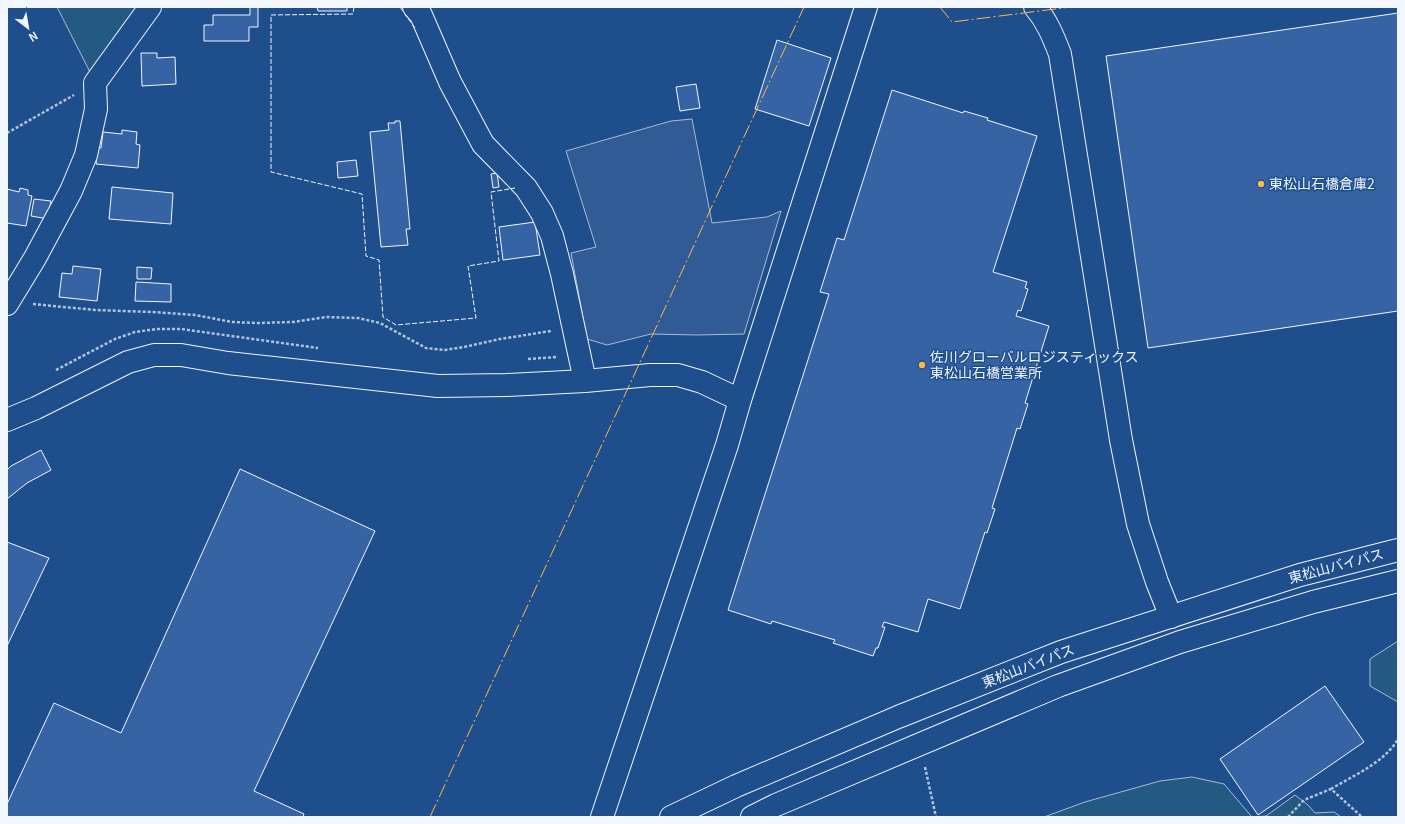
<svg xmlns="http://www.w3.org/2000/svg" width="1405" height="824" viewBox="0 0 1405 824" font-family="Georgia,'Noto Sans JP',serif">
	<rect width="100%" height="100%" fill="#1f4e8c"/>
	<!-- green -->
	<path fill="#245a82" stroke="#a8bbd7" d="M57 7H141L93 78Z
		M1398 641V702L1370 686V659Z
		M1192 777 1224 784 1252 817 1266 816 1295 795 1308 805 1315 813 1334 812 1341 817H1044L1085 802 1160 781Z"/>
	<!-- parking -->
	<path fill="#305b95" stroke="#a8bbd7" d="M692 119 712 223 767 217 781 211 744 334 697 335 651 334 607 345 587 339 571 253 596 247 566 151 671 121Z"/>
	<!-- building -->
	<path fill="#3563a3" stroke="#f2f6ff" d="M250 7H258V27H249V41H204V25H213V15H250Z
		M317 7H347V11H318Z
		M1398 13V311L1148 348 1106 56Z
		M777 40 831 58 809 126 755 109Z
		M141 53H157V58L175 57 176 84 142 86Z
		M696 84 700 108 680 111 676 87Z
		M892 90 963 113 964 111 988 118 987 120 1037 136 993 272 1027 282 1025 288 1028 289 1021 311 1018 310 1016 316 1049 326 1025 403 1028 404 1020 429 1017 428 992 508 995 509 987 533 985 532 960 609 928 599 918 632 884 622 882 627H885L878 648H876L873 656 833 643 835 640 772 621 771 624 728 610 829 294 820 292 837 238 844 240Z
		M395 121H400L410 229H406L408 245 381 247 370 132 389 130 388 123H395Z
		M122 130 137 132 136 144 140 145 138 168 96 164 98 147 101 148 103 132 122 134Z
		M356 160 358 176 338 178 337 162Z
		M497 173 499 187 493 188 491 174Z
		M112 187 173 193 171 224 109 219Z
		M20 188 28 190V195L32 196 26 226 7 223V189L19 192Z
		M34 199 51 201 48 219 31 216Z
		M535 222 540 255 503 260 499 227Z
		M73 266 101 269 97 301 59 297 62 273 72 274Z
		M137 267 152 268 151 279H137Z
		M136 282 171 284V302L135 301Z
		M41 450 51 470 27 483 7 499V470L11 466Z
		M240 469 375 531 254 791 304 814 303 817H7V804L54 703 121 733Z
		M7 542 49 558 7 646Z
		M1325 686 1364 742 1258 815 1220 759Z"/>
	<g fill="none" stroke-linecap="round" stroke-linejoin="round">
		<!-- minor casing -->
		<g stroke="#f2f6ff" stroke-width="24">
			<path id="minor" d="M414 7 421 15 450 82 483 144 526 188 542 213 552 236 562 274 585 381
				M1035 7C1047 21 1053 36 1060 54L1121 440 1138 524 1157 582 1171 617
				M7 304 35 258 71 191 86 155 96 109 95 83 150 7
				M7 420 36 408 128 362 154 355H181L228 363 438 386 506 385 585 381 650 375H678L702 382 740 400
				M602 817 727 445 740 400 866 7"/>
		</g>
		<!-- highway casing -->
		<g stroke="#f2f6ff" stroke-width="24">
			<path id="highway" d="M671 817 736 786 898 717 1061 652 1300 575 1398 550
				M752 817 776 805 1058 686 1180 642 1313 602 1398 581"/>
		</g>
		<!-- path -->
		<path stroke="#b3c4dc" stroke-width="2.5" stroke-dasharray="3 2" stroke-linecap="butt" d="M7 133 74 95
			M33 304 95 310 153 312 195 315 232 322 258 323 293 322 326 317 358 318 380 323 426 348 445 350 464 347 500 339 551 331
			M528 359 557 357
			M56 370 115 339 135 332 157 329H181L318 348
			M925 767 936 817
			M1331 789C1354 775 1384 763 1398 739
			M1288 817 1304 800 1331 789 1362 817"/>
		<!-- minor -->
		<use href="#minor" stroke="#1f4e8c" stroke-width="22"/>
		<!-- highway -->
		<use href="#highway" stroke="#1f4e8c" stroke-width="22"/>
		<!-- fence -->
		<path stroke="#f2f6ff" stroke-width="1" stroke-dasharray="5 2" stroke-linecap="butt" d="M354 7 353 14 271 15V172L362 194 366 256 379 260 383 317 396 325 476 318 468 266 499 261 491 192 515 188
			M400 7 415 28"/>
		<!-- power -->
		<path stroke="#ffb74d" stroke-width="1" stroke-dasharray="14 3 2 3" stroke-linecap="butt" d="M940 7 952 22 1071 7
			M430 817 804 7"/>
	</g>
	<!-- markers -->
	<g fill="#ffb74d" stroke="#1f4e8c" stroke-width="1.5">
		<circle cx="1261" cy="184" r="4"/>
		<circle cx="922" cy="365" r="4"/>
	</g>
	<g text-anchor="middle" stroke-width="3" stroke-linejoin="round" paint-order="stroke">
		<!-- poi labels -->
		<g font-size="14" fill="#f2f6ff" stroke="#1f4e8c" text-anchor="start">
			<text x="1269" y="189">東松山石橋倉庫2</text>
			<text x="930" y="362">佐川グローバルロジスティックス<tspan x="930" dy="16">東松山石橋営業所</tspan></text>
		</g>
		<!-- street labels -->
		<g font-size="14" fill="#f2f6ff" stroke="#1f4e8c">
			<text transform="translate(1336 566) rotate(-15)" y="5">東松山バイパス</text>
			<text transform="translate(1028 666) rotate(-21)" y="5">東松山バイパス</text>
		</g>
	</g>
	<!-- border -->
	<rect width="1405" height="824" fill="none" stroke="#f2f6ff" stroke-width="16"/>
	<!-- north arrow -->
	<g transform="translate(28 28) rotate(149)" stroke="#1f4e8c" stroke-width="3" paint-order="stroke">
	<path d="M0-3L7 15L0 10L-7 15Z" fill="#f2f6ff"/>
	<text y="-6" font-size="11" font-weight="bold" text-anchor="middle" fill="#f2f6ff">N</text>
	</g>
</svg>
